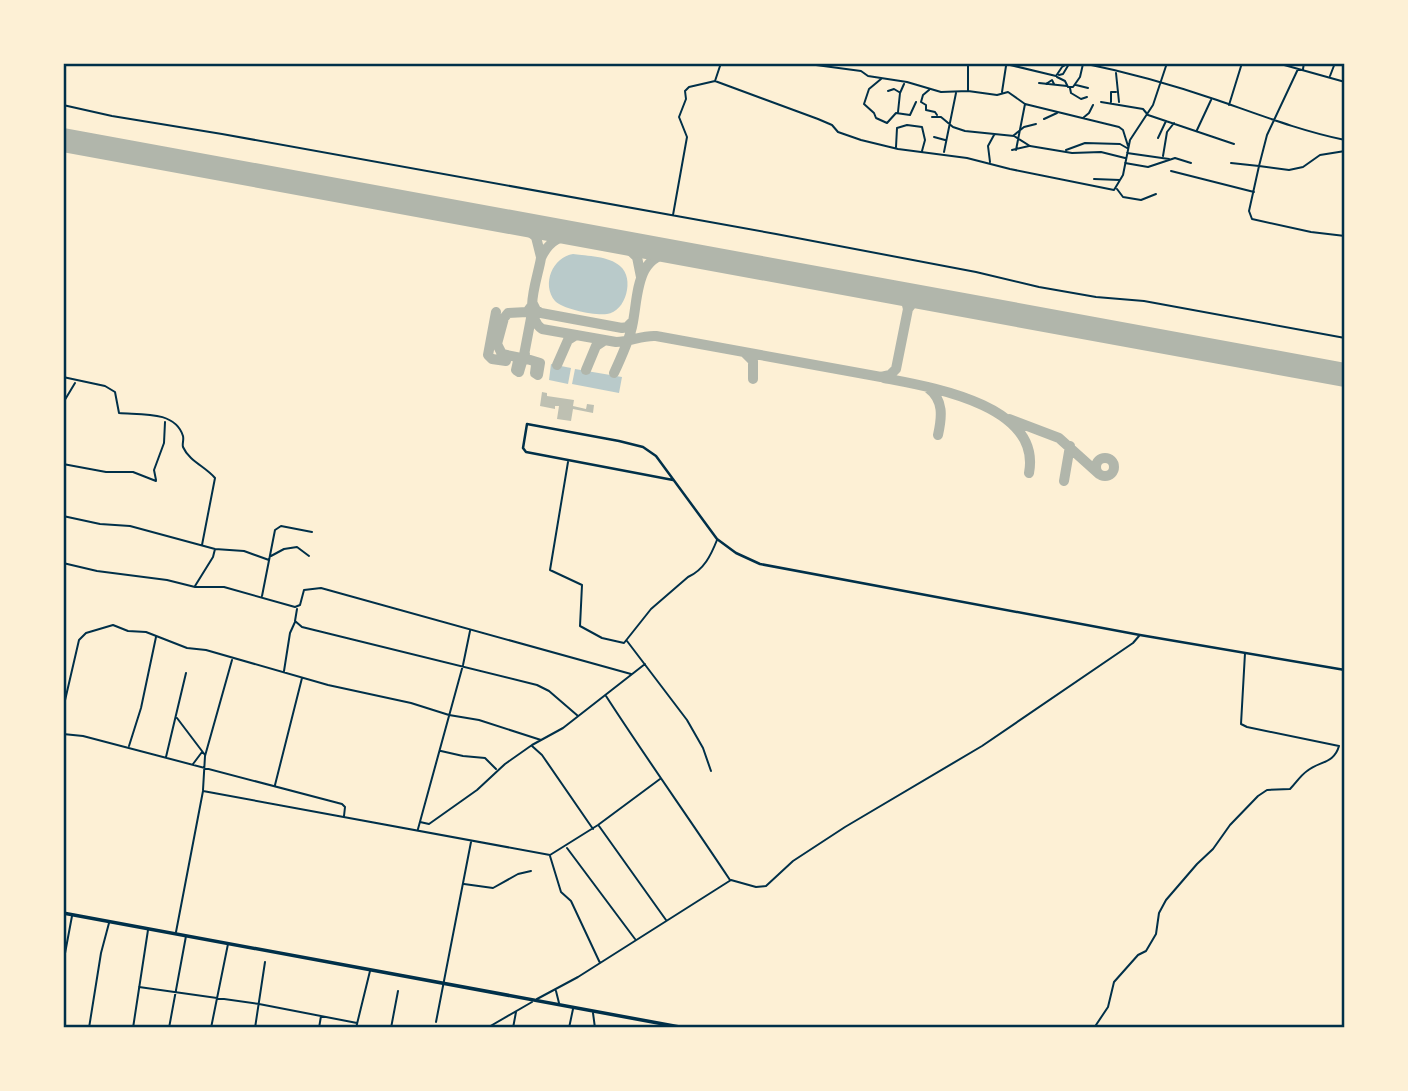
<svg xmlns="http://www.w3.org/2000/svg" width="1408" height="1091" viewBox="0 0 1408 1091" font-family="'PT Sans Narrow',sans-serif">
	<rect width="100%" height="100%" fill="#fdf0d5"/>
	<!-- green -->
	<path fill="#b9caca" d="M573 254C587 256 609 256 620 266 635 278 626 312 607 314 596 316 562 309 555 301 541 284 553 257 573 254Z
		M551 364 571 368 568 384 549 380Z
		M575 369 622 377 619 393 572 384Z"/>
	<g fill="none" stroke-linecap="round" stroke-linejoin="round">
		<!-- taxiway -->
		<path stroke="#b1b6ab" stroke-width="10" d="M519 223 536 237 541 257
			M580 235C562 234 549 240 541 258 538 278 522 315 542 329L616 342C630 342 642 335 656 336L881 377 890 375 896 369 908 309 914 301 924 297
			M621 242 637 257 641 277
			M897 293 906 301 908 309
			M533 304 536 310 541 313 622 328 627 327 633 321
			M496 312 488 355 492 359 506 361
			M532 313 524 355 527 359 540 363 538 375 535 373 536 365
			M745 353 753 361V379
			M525 354 521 358 502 354 497 344 504 318 508 313 527 312 533 304
			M518 361 516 370 519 372 524 355
			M557 365 568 340 576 335
			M586 370 596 346 605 340
			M614 373C621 358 628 343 632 327 639 295 634 254 677 252
			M884 378C931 387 1042 405 1029 473
			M928 388C944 400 942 417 938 435
			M1009 419 1059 438 1099 474
			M1096 467a9 9 0 1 1 18 0a9 9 0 1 1-18 0Z
			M1064 481 1070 446"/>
		<!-- runway -->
		<path stroke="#b1b6ab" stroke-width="24" d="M63 140 1345 375"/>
	</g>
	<!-- building -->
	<path fill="#bec0b2" d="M542 392 547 393V396L574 400 573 406 586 409 587 404 594 405 593 413 573 409 571 421 557 419 559 406H555V409L540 406Z"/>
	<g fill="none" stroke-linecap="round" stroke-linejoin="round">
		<!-- minor -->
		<path stroke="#003049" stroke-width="2" d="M801 63 861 71 868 76 907 82 941 92 968 91 997 95 1008 92 1025 104 1119 127 1123 130 1128 146
			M968 63V90
			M1082 63C1127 72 1173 85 1217 100 1260 115 1301 131 1345 140
			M1277 63 1345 82
			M1006 64 1056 76 1062 67 1069 63
			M1298 69 1267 135 1259 166 1289 170 1303 167 1320 155 1345 151
			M1303 69 1304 63
			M1116 73 1119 102
			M1059 75 1063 74 1069 64
			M1330 76 1335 63
			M1057 77 1065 81 1068 87H1073L1080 77 1083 64
			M881 79 869 89 864 104 874 113 876 118 887 123 896 113 910 115 916 102
			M715 81 818 119 832 125 838 132 861 140 898 149 967 158 1010 169 1114 190 1123 175 1130 140 1153 105 1167 63
			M1039 83 1067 86
			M1046 84 1052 80 1054 84
			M1076 85 1088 88
			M1070 88 1071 93 1081 99 1087 97
			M929 90 923 95 921 102 926 105V110L935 112 937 115
			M888 91 894 89 899 92
			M1002 92 1006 66
			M1101 102 1143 109 1148 115 1234 144
			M1111 102V92H1116
			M63 105 112 116 222 134 776 234 976 272 1039 287 1096 297 1144 301 1345 338
			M1229 105 1242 63
			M898 112 900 93 904 84
			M932 117H941L953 127 965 131 1014 136 1030 146 1072 153 1101 152 1125 158
			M1083 118 1089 113 1093 105
			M1044 119 1057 113
			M1197 130 1211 100
			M1013 136 1024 127 1036 124
			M934 137 945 140
			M1158 138 1166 121
			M896 147 897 128 907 125 922 127 925 140 922 151
			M1012 150 1029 146
			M1016 150 1025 104
			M1066 150 1085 143 1120 144 1127 148
			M944 152 956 93
			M1127 153 1169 159
			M1163 156 1167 132 1174 123
			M990 162 988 146 994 135
			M1125 163 1148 167 1175 158 1191 163
			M1231 163 1259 166 1249 211 1252 219 1311 232 1345 236
			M1171 171 1254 192
			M1094 179 1120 180
			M1117 189 1123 197 1141 200 1156 194
			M673 215 687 137 679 117 686 99 685 91 689 87 715 81 721 63
			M63 377 105 386 115 392 119 413C139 415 175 410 183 436 184 440 182 444 183 447 189 461 206 467 215 478L202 545
			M63 403 75 383
			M568 462 550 570 582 585 580 626 602 638 624 643 651 609 688 577C704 570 711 555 717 540
			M63 464 106 472H133L156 481
			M156 480 154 470 164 443 165 422
			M63 516 100 524 130 526 215 549 244 551 269 560
			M271 556 284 549 297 547 309 556
			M63 563 97 571 167 580 195 587H224L295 607 300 605 304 590 321 588 631 674
			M195 586 213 557 215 549
			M262 596 275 530 281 526 312 532
			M297 609 295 621 302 627 537 685 549 691 578 716
			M627 641 687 720 703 748 711 771
			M284 671 290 633 295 622
			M606 696C646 758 689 818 730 880
			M63 709 79 640 86 633 113 625 128 631 146 632 187 648 206 650 328 685 411 703 449 715 479 720 541 740
			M177 718 205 755
			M63 734 83 736 342 804 345 807 344 816
			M129 746 141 708 156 637
			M532 746 542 755 593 829
			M441 751 463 756 485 758 496 769
			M166 757 186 673
			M193 764 202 752
			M275 785 302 678
			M203 790 205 756 232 660
			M420 822 429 824 477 790 505 764 532 745 563 728 645 664
			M599 826 666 920
			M418 829 463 665 470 631
			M567 848 635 939
			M550 856 561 892 571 901 600 963
			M464 884 493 888 518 874 531 871
			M176 932 203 791 550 855 598 825 660 779
			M63 964 72 916
			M139 987 259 1004 357 1023
			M556 991 559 1003
			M537 999 578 977 731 880 756 887 766 886 793 861 845 827 982 746 1133 643 1139 636
			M593 1013 595 1028
			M436 1022 471 842
			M63 1027H65
			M89 1028 101 953 109 923
			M133 1028 148 930
			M169 1028 186 936
			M211 1028 228 944
			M255 1028 265 962
			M319 1028 321 1016
			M356 1028 370 971
			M391 1028 398 991
			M487 1028 532 1002
			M513 1028 516 1012
			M569 1028 573 1009
			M1094 1028 1108 1007 1114 982 1138 955 1146 951 1156 934 1159 913 1166 900 1197 864 1213 849 1230 825 1258 796 1267 790 1290 789C1296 783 1300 776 1307 771 1319 761 1334 764 1339 746L1247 727 1241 724 1245 653"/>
		<!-- secondary -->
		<path stroke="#003049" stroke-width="2.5" d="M673 480 526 452 523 448 527 424 619 441 643 447 656 456 717 539 736 553 760 564 1140 635 1345 670"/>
		<!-- trunk -->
		<path stroke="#003049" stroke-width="3.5" d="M63 913 685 1028"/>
	</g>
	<!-- border -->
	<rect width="1408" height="1091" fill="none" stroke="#fdf0d5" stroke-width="130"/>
	<rect x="65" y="65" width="1278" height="961" fill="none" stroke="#003049" stroke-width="2.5"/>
</svg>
